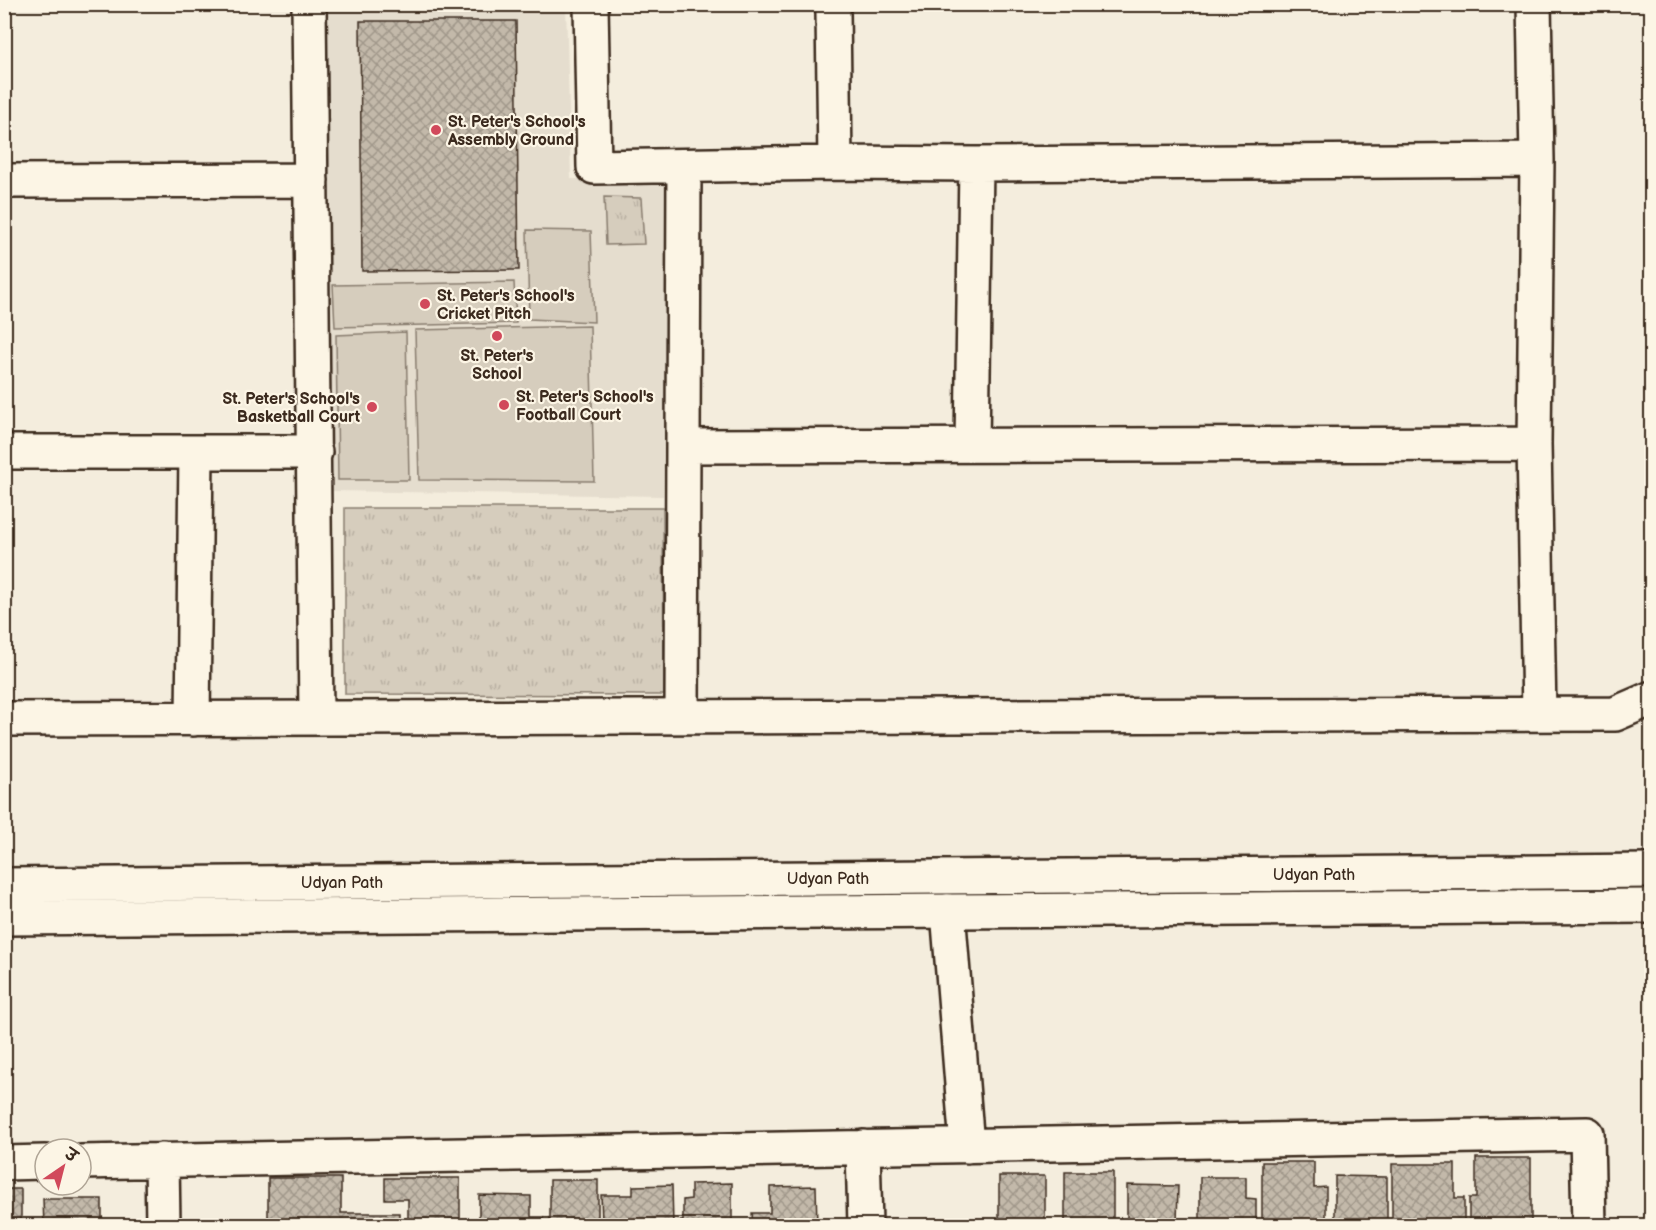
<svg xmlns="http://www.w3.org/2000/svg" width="1656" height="1230" viewBox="0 0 1656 1230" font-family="'Balsamiq Sans','Playpen Sans Deva',sans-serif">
	<defs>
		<pattern id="park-tufts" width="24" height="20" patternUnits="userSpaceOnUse" patternTransform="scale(1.5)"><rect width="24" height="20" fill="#d6cdbd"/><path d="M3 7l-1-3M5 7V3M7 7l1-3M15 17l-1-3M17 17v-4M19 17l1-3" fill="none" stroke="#b9b0a2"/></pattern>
		<pattern id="building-cross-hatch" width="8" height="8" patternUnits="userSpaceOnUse" patternTransform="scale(1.5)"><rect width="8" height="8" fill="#c3b9aa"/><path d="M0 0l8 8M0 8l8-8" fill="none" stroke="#a0978a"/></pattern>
	</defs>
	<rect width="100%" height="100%" fill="#f4eddd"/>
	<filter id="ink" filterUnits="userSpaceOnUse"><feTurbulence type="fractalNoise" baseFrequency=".0167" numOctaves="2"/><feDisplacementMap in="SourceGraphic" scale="12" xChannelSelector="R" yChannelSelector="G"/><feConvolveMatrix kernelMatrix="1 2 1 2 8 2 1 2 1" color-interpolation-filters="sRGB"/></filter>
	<g filter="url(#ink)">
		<!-- built -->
		<path fill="#e5ddce" d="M325 5H566L571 179 668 181 663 496 330 491Z"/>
		<!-- grass -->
		<path fill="#d6cdbd" stroke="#887c6e" stroke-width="1.5" d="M527 230 591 231 594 322 529 319Z
			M514 282 516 323 335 327 333 285Z
			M590 326 594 481 419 480 415 330Z
			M406 332 409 480H338L336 335Z"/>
		<!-- park -->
		<path fill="url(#park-tufts)" stroke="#887c6e" stroke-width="1.5" d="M604 197 641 198 644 244 606 245Z
			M345 508H663L664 695 345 694Z"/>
		<!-- building -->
		<path fill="url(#building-cross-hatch)" stroke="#3b2a1e" stroke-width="1.5" d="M360 21H516L519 270 362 271Z
			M1476 1158H1531V1226H1469V1198H1476Z
			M1262 1162H1314V1188L1326 1187V1226H1262Z
			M1392 1164H1455V1198H1464V1226H1392Z
			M1065 1172H1113V1225L1123 1226H1065Z
			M999 1176H1045V1223H1058V1226H999Z
			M1335 1176 1387 1177V1226H1335Z
			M1200 1177H1246V1198L1256 1199V1226H1200Z
			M268 1178H341V1213H399V1226H268Z
			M385 1178H460V1222H473V1226H408V1199H385Z
			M550 1180H598V1226H550Z
			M732 1183V1223H750V1226H678V1221H683V1200L691 1199V1184Z
			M672 1185 673 1226H609V1223H602L601 1195H633V1186Z
			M1127 1185 1178 1186 1177 1223H1194V1226H1127Z
			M816 1186 817 1226H753L752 1213H770V1187Z
			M4 1189H21V1226H4Z
			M479 1195 531 1196V1217H543V1226H479Z
			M43 1199H102V1226H44Z"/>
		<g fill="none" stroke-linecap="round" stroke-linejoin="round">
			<!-- minor casing -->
			<g stroke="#3b2a1e" stroke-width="38">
				<path id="minor" d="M309 4 316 718
					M591 4 594 167 835 163 976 164 1537 160
					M1534 4 1537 160 1534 444 1539 714
					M833 11 835 163
					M4 181 311 180
					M972 445 976 164
					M683 446 1534 444
					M4 452H315
					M682 716 684 166
					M4 719 1615 714 1652 698
					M193 719 196 452
					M948 911 967 1146
					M863 1147 865 1226
					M162 1160 163 1226
					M81 1162 1587 1134 1589 1226
					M4 1163 45 1162"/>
			</g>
			<!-- major casing -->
			<g stroke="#3b2a1e" stroke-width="38">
				<path id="major" d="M4 885 1652 871
					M4 918 1652 906"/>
			</g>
			<!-- minor -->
			<use href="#minor" stroke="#fcf5e5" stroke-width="33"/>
			<!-- major -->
			<use href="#major" stroke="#fcf5e5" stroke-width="33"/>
		</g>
	</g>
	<!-- markers -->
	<g fill="#d1495b" stroke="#fcf5e5" stroke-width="2">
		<circle cx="436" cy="130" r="6"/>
		<circle cx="425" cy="304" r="6"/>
		<circle cx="497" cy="336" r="6"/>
		<circle cx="504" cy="405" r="6"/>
		<circle cx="372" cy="407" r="6"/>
	</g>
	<g text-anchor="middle" stroke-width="4.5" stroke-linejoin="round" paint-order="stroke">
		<!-- poi labels -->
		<g font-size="16" font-weight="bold" fill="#3b2a1e" stroke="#fcf5e5" text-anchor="start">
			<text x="448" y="127">St. Peter's School's<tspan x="448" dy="18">Assembly Ground</tspan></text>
			<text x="437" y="301">St. Peter's School's<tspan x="437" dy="18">Cricket Pitch</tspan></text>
			<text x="497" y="361" text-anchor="middle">St. Peter's<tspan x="497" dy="18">School</tspan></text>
			<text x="516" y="402">St. Peter's School's<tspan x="516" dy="18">Football Court</tspan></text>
			<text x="360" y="404" text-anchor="end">St. Peter's School's<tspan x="360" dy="18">Basketball Court</tspan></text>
		</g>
		<!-- street labels -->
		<g font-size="16" fill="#3b2a1e" stroke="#fcf5e5">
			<text x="1314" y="880">Udyan Path</text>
			<text x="828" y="884">Udyan Path</text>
			<text x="342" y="888">Udyan Path</text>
		</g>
	</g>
	<!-- margin -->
	<rect width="1656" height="1230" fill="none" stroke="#fcf5e5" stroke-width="24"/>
	<rect x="12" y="12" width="1632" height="1206" fill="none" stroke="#3b2a1e" stroke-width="2" filter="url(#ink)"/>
	<!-- north arrow -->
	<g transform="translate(63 1167) rotate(35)"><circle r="28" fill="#fcf5e5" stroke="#afa495" stroke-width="1.5"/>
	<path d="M0-4.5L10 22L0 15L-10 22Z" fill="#d1495b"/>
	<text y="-9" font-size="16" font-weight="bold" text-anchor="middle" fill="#3b2a1e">उ</text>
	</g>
</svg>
